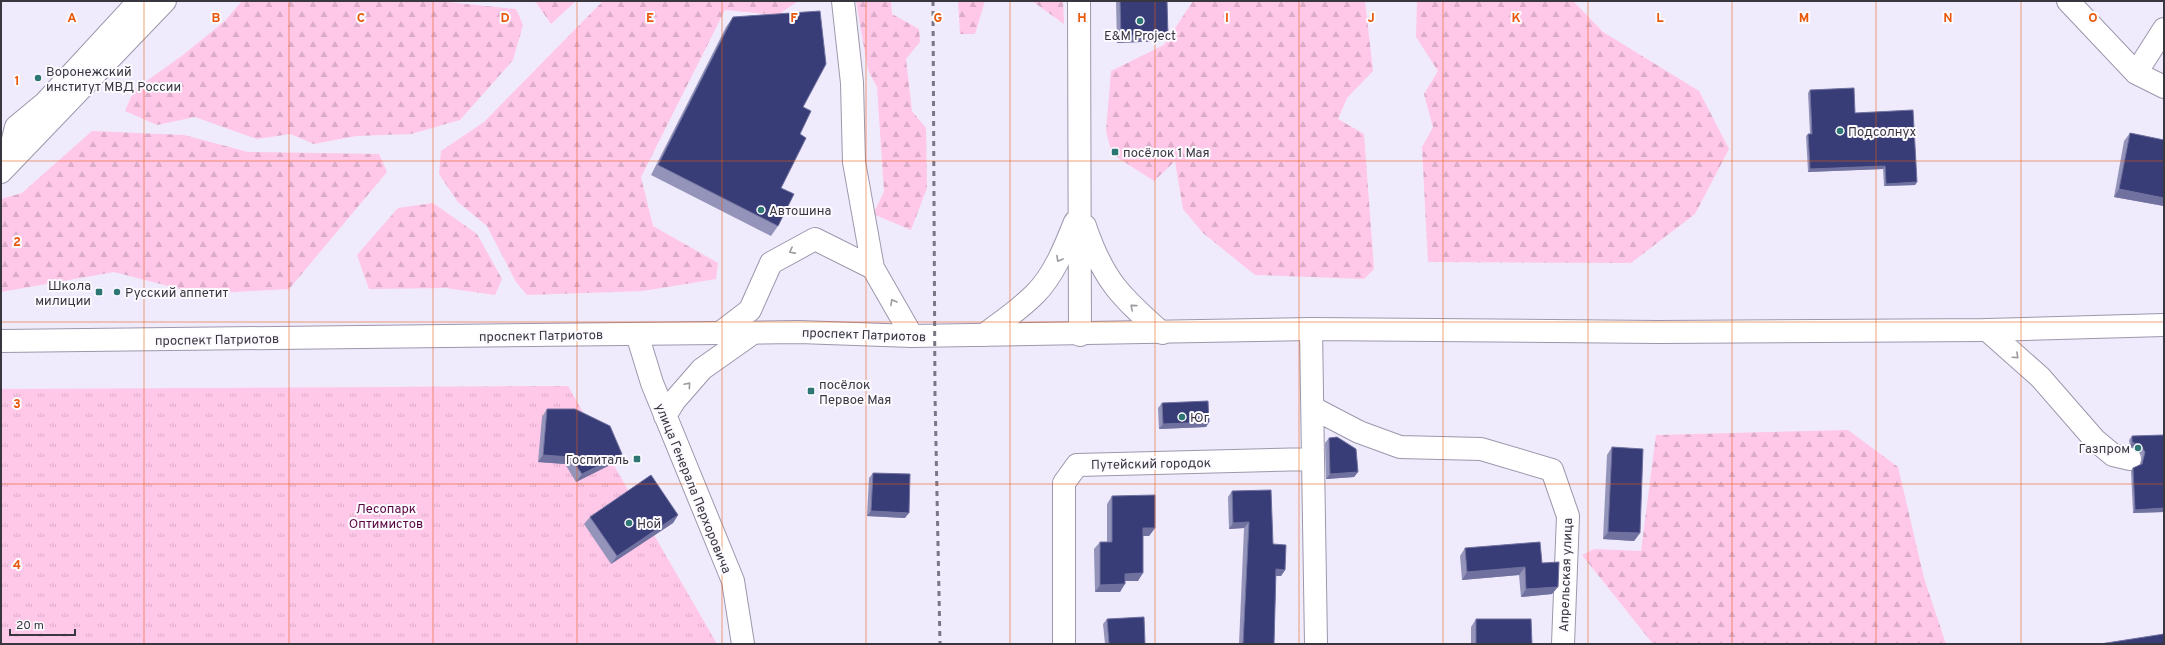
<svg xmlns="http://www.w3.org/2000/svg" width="2165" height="645" viewBox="0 0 2165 645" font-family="Overpass,sans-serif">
	<defs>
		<pattern id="forest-firs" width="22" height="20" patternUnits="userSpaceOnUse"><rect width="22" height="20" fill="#ffc7e8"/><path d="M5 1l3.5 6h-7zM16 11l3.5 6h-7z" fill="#dbacc8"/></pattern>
		<pattern id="park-tufts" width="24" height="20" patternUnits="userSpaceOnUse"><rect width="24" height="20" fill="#ffc7e8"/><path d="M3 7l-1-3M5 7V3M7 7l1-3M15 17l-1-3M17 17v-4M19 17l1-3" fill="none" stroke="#dbacc8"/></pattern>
	</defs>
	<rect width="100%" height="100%" fill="#f0eafd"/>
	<!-- forest -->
	<path fill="url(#forest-firs)" d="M242 1H439L516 9 523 25 513 60 460 120 411 134 356 136 314 144 290 134 257 139 195 117 157 125 125 111 134 90 183 55 225 21Z
		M535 1H576L551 24Z
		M603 1H798L778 15 725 10 641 177 653 226 718 263 716 279 643 291 527 295 516 282 487 226 458 202 439 174 441 151 484 122Z
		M856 1H891L892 14 919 29 920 42 906 59 912 111 926 128 927 188 911 230 873 214 884 192 877 87 868 70Z
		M958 1H985L975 34H960Z
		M1032 1H1063L1064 24Z
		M1193 1H1365L1373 71 1347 98 1338 119 1364 134 1374 269 1364 279 1255 275 1203 233 1183 209 1175 161 1154 181 1112 154 1106 131 1111 71 1164 45Z
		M1417 1H1573L1603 32 1699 91 1729 149 1695 214 1631 263 1428 262 1422 147 1433 127 1424 94 1438 71 1416 37Z
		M92 131 184 135 248 152 379 154 387 172 289 289 199 294 114 272 1 292V199L22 193Z
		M433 203 477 234 502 279 495 295 446 288 369 289 357 255 398 208Z
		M1848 430 1898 467 1924 578 1946 644H1653L1582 555 1594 549 1641 551 1656 435Z"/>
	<!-- park -->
	<path fill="url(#park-tufts)" d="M568 386 717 644H1V389Z"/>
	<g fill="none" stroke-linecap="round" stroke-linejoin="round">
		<!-- minor casing -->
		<g stroke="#9d97ac" stroke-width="24">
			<path id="minor" d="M843 1 852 83 854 162 873 268
				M1079 1 1080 335
				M2068 1 2136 73 2164 29
				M2136 73 2164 87
				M7 164 16 127 45 103 139 1
				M1 172 165 1
				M1085 226C1103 280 1121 297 1162 333
				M1987 330 2040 377 2095 440 2113 455 2130 459
				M720 333 750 310 771 263 815 239 873 268 912 336
				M637 334 652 383 733 581 743 644
				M984 335C1001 322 1019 310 1035 294 1054 275 1065 247 1075 222
				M1313 408 1359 432 1400 447 1481 449 1552 470 1568 516 1563 644
				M665 416 675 400 702 369 753 333
				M1313 459 1316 644
				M1064 644V483L1077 465 1313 459 1311 329"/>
		</g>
		<!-- highway casing -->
		<g stroke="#9d97ac" stroke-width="24">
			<path id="highway" d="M1 341 799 332 912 336 1311 329 1658 332 1987 330 2164 325"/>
		</g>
		<!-- minor -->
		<use href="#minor" stroke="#fff" stroke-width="22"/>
		<!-- highway -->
		<use href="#highway" stroke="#fff" stroke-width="22"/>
		<!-- rail -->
		<path stroke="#7a7683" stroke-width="3" stroke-dasharray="5 5" stroke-linecap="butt" d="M933 1 935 395 940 644"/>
	</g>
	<!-- wall -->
	<path fill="#9494ba" d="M1116 1H1167L1168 35 1164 41 1117 43Z
		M733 17 803 107 800 134 781 188 778 226 771 236 651 175 726 27Z
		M1810 90 1855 113 1917 182 1915 185 1884 186 1883 169 1808 172 1806 136 1808 134H1810L1808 93Z
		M2130 133 2164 140V206L2114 197 2124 141Z
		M1162 403 1209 422 1206 427 1159 429 1158 408Z
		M547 409 616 462 576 482 565 464 538 462 542 417Z
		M2164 435V512L2133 513 2131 471 2133 468 2140 465 2142 456 2138 450 2130 446 2129 440 2132 436Z
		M1329 438 1358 472 1354 477 1326 479 1325 443Z
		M1612 447 1640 533 1634 541 1603 539 1607 455Z
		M873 473 905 518 867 516 869 478Z
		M1232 491 1273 544 1285 570 1281 576H1276L1274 644H1239L1244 528 1229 529 1228 497Z
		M1112 496 1155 528 1149 536H1143L1138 581H1125L1120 592H1095L1094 549 1100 542H1107V504Z
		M678 515 673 523 611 564 584 524 590 517Z
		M1465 548 1542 563 1552 594 1521 597 1519 575 1462 580 1460 556Z
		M1107 619 1145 644H1105L1103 624Z
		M1476 619 1532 644H1471V627Z"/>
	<!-- shaded-wall -->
	<path fill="#70719f" d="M1168 35 1164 41 1117 43 1121 36Z
		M1885 166 1883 169 1808 172 1810 169Z
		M1917 182 1915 185 1884 186 1886 184Z
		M2119 189 2164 198V206L2114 197Z
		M1209 422 1206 427 1159 429 1163 424Z
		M2132 442 2141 446 2138 450 2130 446Z
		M622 454 616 462 576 482 582 474Z
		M543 455 570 457 565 464 538 462Z
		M1358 472 1354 477 1326 479 1330 474Z
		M2164 508V512L2133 513 2135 510Z
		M871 511 909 513 905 518 867 516Z
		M678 515 673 523 611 564 617 556Z
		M1249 522 1244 528 1229 529 1233 523Z
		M1143 528H1155L1149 536H1137Z
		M1608 532 1640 533 1634 541 1603 539Z
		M1525 567 1519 575 1462 580 1467 572Z
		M1276 569 1285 570 1281 576H1272Z
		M1143 573 1138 581H1120L1125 574Z
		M1125 584 1120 592H1095L1100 585Z
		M1558 587 1552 594 1521 597 1526 589Z"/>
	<!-- building -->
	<path fill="#393d77" stroke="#70719f" d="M1120 1H1167L1168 35 1121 36Z
		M820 11 826 64 803 107 811 111 800 134 806 138 781 188 794 194 778 226 658 165 733 17Z
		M1854 88 1855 113 1913 110 1917 182 1886 184 1885 166 1810 169 1808 134H1812L1810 90Z
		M2130 133 2164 140V198L2119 189Z
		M1208 401 1209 422 1163 424 1162 403Z
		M547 409H575L610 426 622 454 582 474 570 457 543 455Z
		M2164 435V508L2135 510 2133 468 2142 464 2145 452 2141 446 2132 442V436Z
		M1337 437 1356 449 1358 472 1330 474 1329 438Z
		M1612 447 1643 449 1640 533 1608 532Z
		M873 473 910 474 909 513 871 511Z
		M651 475 678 515 617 556 590 517Z
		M1271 490 1273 544 1286 545 1285 570 1276 569 1274 644H1243L1249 522 1233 523 1232 491Z
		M1155 495V528H1143V573L1125 574V584L1100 585V542H1112V496Z
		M1540 542 1542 563 1559 562 1558 587 1526 589 1525 567 1467 572 1465 548Z
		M1144 617 1145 644H1109L1107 619Z
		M1476 619H1531L1532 644H1476Z
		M2164 634V644H2100Z"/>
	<!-- one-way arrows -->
	<defs><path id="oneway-chevron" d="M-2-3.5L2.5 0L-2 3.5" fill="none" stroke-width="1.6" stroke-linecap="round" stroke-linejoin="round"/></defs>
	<g stroke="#9c9a9f">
		<use href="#oneway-chevron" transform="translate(792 251) rotate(152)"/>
		<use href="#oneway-chevron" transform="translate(1059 259) rotate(119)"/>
		<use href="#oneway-chevron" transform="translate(893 302) rotate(-119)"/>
		<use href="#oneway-chevron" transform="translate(1133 307) rotate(-139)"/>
		<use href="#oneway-chevron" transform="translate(2016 356) rotate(42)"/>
		<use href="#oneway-chevron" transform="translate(688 385) rotate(-49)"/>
	</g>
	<!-- grid -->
	<path fill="none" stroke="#e8590c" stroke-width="1" stroke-opacity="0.55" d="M144 1V644M289 1V644M433 1V644M577 1V644M722 1V644M866 1V644M1010 1V644M1155 1V644M1299 1V644M1443 1V644M1588 1V644M1732 1V644M1876 1V644M2021 1V644M1 161H2164M1 322H2164M1 484H2164"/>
	<!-- markers -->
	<g fill="#2d7673" stroke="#fcfaff" stroke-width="1.5">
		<circle cx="1140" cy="21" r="4"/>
		<circle cx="38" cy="78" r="4"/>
		<circle cx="1840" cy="131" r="4"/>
		<rect x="1111" y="148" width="8" height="8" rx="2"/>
		<circle cx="761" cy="210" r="4"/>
		<rect x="95" y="288" width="8" height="8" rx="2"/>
		<circle cx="117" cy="292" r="4"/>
		<rect x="807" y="387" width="8" height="8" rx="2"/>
		<circle cx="1182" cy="417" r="4"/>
		<circle cx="2138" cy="448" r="4"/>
		<rect x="633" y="455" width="8" height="8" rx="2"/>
		<circle cx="629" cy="523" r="4"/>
	</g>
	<g text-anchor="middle" stroke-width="4" stroke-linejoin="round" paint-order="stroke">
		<!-- poi labels -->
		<g font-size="13" fill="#38363f" stroke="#fcfaff" text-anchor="start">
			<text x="1140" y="40" text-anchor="middle">E&amp;M Project</text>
			<text x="46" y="76">Воронежский<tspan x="46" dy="15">институт МВД России</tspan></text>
			<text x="1848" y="136">Подсолнух</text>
			<text x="1123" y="157">посёлок 1 Мая</text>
			<text x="769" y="215">Автошина</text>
			<text x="91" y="290" text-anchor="end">Школа<tspan x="91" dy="15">милиции</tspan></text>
			<text x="125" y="297">Русский аппетит</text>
			<text x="819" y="389">посёлок<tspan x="819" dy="15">Первое Мая</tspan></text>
			<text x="1190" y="422">Юг</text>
			<text x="2130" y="453" text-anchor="end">Газпром</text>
			<text x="629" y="464" text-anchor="end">Госпиталь</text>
			<text x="637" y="528">Ной</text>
		</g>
		<!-- street labels -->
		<g font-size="13" fill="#38363f" stroke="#fcfaff">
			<text transform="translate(864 334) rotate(2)" y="5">проспект Патриотов</text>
			<text transform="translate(541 335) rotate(-1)" y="5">проспект Патриотов</text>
			<text transform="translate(217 339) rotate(-1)" y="5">проспект Патриотов</text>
			<text transform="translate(1151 463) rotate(-1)" y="5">Путейский городок</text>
			<text transform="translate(694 488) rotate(68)" y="5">улица Генерала Перхоровича</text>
			<text transform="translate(1565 575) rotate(-88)" y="5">Апрельская улица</text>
		</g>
		<!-- park labels -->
		<g font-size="13" fill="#580642" stroke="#fcfaff">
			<text x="386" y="513">Лесопарк<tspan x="386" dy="15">Оптимистов</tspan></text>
		</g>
	</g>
	<g font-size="13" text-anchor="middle" font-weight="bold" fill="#e8590c" stroke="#fcfaff" stroke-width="4" stroke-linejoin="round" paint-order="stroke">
		<text x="72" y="22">A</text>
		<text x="216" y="22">B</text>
		<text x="361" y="22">C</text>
		<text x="505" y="22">D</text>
		<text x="650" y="22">E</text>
		<text x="794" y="22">F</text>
		<text x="938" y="22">G</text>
		<text x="1082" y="22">H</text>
		<text x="1227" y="22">I</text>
		<text x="1371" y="22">J</text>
		<text x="1516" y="22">K</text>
		<text x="1660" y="22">L</text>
		<text x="1804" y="22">M</text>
		<text x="1948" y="22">N</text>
		<text x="2093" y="22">O</text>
		<text x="17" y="85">1</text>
		<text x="17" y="246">2</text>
		<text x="17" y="408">3</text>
		<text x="17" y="569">4</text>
	</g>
	<!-- border -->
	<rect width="2165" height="645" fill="none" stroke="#38363f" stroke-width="4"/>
	<!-- scale -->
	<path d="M10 629v6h65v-6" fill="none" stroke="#38363f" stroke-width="2"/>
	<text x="16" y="629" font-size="12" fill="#38363f" stroke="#fcfaff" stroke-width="3" paint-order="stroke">20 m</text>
</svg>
